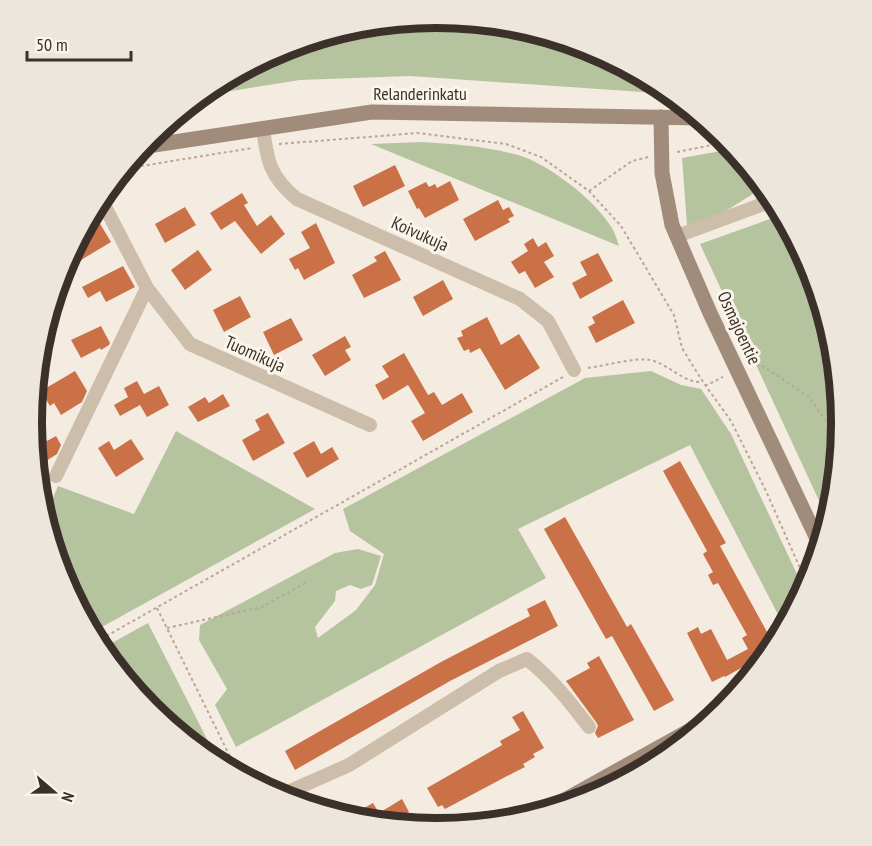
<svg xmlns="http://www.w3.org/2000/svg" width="872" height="846" viewBox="0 0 872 846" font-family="'PT Sans Narrow',sans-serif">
	<rect width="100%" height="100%" fill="#f4ece0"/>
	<!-- green -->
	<path fill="#b5c49f" d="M436 18 515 26 591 49 661 86 671 94 410 76 300 80 200 96 211 86 281 49 357 26Z
		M421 142C453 144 486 146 518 155 549 164 595 200 612 228 615 233 617 240 619 246L371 144Z
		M732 149 764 187 702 226 687 225 682 158Z
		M782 216 810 268 833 344 841 423 833 502 828 520 700 244 770 219Z
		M651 371 681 385 701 389 731 434 804 589 784 626 690 445 518 529 546 578 236 747 215 705 227 689 199 640 200 625 335 553 358 549 381 556 372 585 361 589 350 585 336 591 335 601 315 627 318 638 356 610 375 585 384 554 350 531 343 509 585 378Z
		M176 431 315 509 91 633 62 578 44 520 58 486 134 514Z
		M148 623 211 747 202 752 149 709 101 649Z"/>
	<!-- building -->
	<path fill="#ca7148" d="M395 165 405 186 363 207 353 186Z
		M450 181 459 200 425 218 419 208 417 209 408 191 426 182 429 187 435 184 437 188Z
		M242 193 248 203 244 205 257 226 271 215 285 234 261 254 235 221 221 230 210 213Z
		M498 200 503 210 509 207 514 216 508 219 510 222 475 241 463 219Z
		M185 207 196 225 165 243 155 224Z
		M96 217 111 242 81 260 74 246 86 223Z
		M316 223 335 263 304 280 298 268 295 270 289 259 310 248 301 232Z
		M533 238 538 247 546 242 554 256 544 262 554 277 535 288 525 271 519 274 511 262 528 251 524 244Z
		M198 250 212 270 185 290 171 270Z
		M385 251 401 280 364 298 352 275 377 261 374 257Z
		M598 253 613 281 580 299 572 283 587 275 580 262Z
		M123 266 135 287 106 302 100 291 88 298 82 287Z
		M443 280 453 299 423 316 413 297Z
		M240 296 251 317 224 332 213 310Z
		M623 300 635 323 596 343 588 327 595 323 592 317Z
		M487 317 501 345 519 334 540 368 505 390 480 348 470 353 469 349 464 351 457 338 463 336 461 331Z
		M291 318 303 340 274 355 263 332Z
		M101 326 110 343 109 345 101 350 100 348 81 358 71 340Z
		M345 336 351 347 345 350 351 360 325 376 312 355Z
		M404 353 428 395 434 392 442 405 462 393 473 412 423 441 411 421 425 413 408 385 383 400 375 385 389 377 382 366Z
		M75 371 87 391 82 402 61 415 54 403 50 406 41 391Z
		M137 381 144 394 159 386 169 405 147 417 140 405 120 416 114 405 128 397 124 388Z
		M223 394 230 406 198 422 188 407 205 397 209 403Z
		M268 413 285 443 253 461 242 440 260 430 255 420Z
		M32 417 47 441 56 436 61 445 57 454 35 468Z
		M131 439 144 459 116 477 98 448 109 441 114 450Z
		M314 441 321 454 332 447 339 459 307 478 293 453Z
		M680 461 726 543 720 546 773 643 769 645 771 650 768 653 725 677 724 676 712 682 687 633 698 627 701 634 711 629 727 660 748 649 742 638 747 635 718 583 713 585 708 575 713 572 703 554 707 551 663 471Z
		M565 517 627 627 631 624 674 700 654 711 612 636 606 639 544 529Z
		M545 600 558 626 450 681 295 770 285 751 441 662 530 616 527 609Z
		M599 656 634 720 598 738 595 733 598 726 596 722 566 681 590 668 587 663Z
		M523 711 544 748 533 754 535 757 523 764 525 767 513 773 445 809 442 805 438 807 427 788 502 745 500 741 520 730 512 717Z
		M402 799 409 812 390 823 348 817 373 803 379 813Z"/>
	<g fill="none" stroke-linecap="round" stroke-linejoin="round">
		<!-- path -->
		<path stroke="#b9a795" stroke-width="2" stroke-dasharray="3 3" stroke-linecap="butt" d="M279 144 418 133 506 144 541 157 589 191 621 226 674 315 682 348 703 382 731 421 766 491 807 584
			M677 152 727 142
			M123 169 252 148
			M589 191 632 161 648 157
			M750 363 761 365 808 396 839 439
			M588 368C603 366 637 357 650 360 669 364 683 383 702 382
			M705 386 723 377
			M41 509 51 487
			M157 608 239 775
			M167 628 262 607 307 582
			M96 642 563 377
			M713 705 737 692
			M502 822 530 806"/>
		<!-- street -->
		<path stroke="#cdbdab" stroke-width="14" d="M263 128C267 161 270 177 297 199L520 299 548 321 574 370
			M100 197 147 288 190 344 370 425
			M677 236 774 200
			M56 476 147 288
			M279 796 349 765 499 671 527 659C552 679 570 702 589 727"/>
		<!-- secondary -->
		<path stroke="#a18c7c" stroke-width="15" d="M661 117 662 173 672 225 710 313 820 545
			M141 147 372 112 700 118
			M543 812 710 719"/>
	</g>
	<g text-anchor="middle" stroke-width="6" stroke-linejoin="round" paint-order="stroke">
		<!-- street labels -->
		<g font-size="18" fill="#3b312a" stroke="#fbf6ed">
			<text x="420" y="100">Relanderinkatu</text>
			<text transform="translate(420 234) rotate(24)" y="6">Koivukuja</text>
			<text transform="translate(739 328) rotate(65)" y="6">Osmajoentie</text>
			<text transform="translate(255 354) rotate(24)" y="6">Tuomikuja</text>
		</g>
	</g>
	<!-- crop -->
	<path d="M0 0H872V846H0ZM436 28H437A394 394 0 0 1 831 422V424A394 394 0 0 1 437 818H436A394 394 0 0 1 42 424V422A394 394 0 0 1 436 28Z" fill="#ece6dd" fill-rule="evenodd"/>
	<path fill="none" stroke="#3b312a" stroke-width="8" d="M436 28H437A394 394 0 0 1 831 422V424A394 394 0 0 1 437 818H436A394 394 0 0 1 42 424V422A394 394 0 0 1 436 28Z"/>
	<!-- north arrow -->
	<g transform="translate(54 792) rotate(110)" stroke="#fbf6ed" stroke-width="4.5" paint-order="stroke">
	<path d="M0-4.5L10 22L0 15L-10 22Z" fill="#3b312a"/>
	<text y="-9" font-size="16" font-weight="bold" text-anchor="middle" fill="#3b312a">N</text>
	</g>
	<!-- scale -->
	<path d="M27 51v9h104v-9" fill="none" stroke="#3b312a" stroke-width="3"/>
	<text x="36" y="51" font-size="18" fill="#3b312a" stroke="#fbf6ed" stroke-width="4.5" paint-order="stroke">50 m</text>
</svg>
